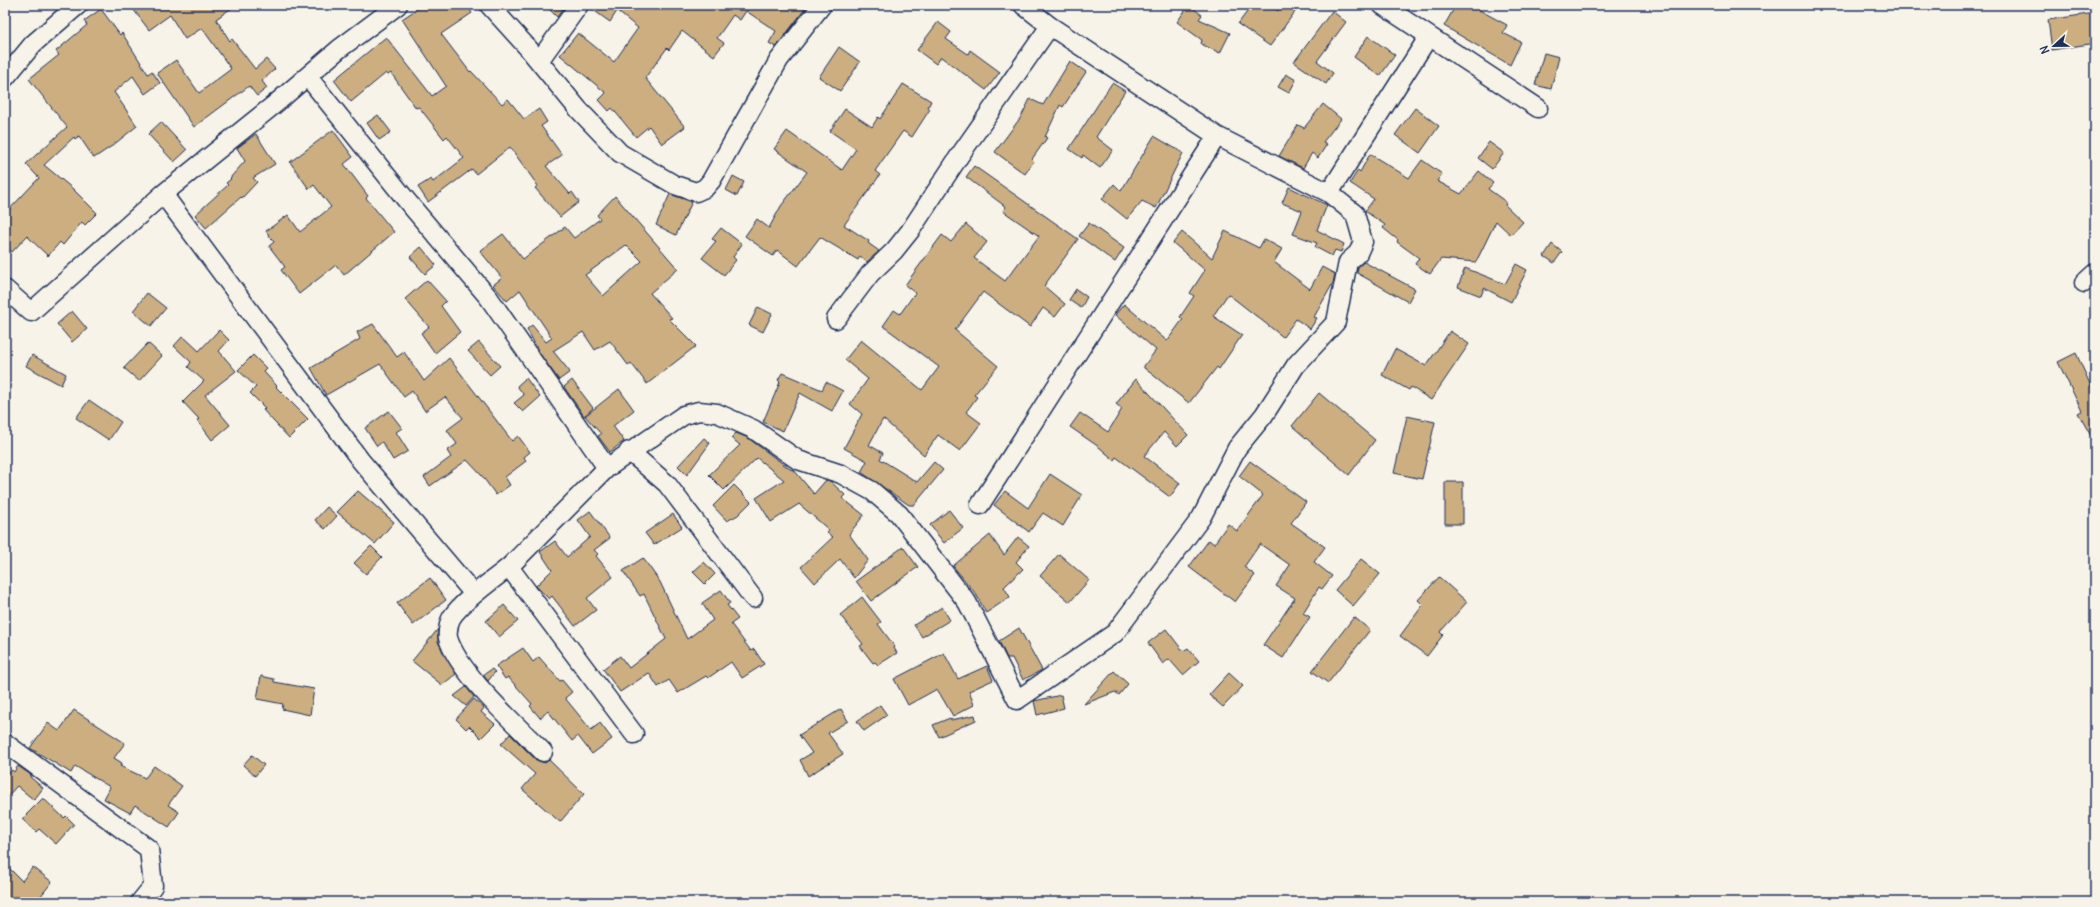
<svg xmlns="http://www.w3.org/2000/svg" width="2100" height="907" viewBox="0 0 2100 907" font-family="Delius,sans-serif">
	<rect width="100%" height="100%" fill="#f7f3e8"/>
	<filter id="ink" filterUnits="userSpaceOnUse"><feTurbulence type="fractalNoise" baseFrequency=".025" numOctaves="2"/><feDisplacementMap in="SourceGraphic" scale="8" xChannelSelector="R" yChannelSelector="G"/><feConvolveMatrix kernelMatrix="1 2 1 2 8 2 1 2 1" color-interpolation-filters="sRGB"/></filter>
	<g filter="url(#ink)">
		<!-- building -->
		<path fill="#ccae80" stroke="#1b2f5e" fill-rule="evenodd" d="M130 5H236L216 19 230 41 232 39 255 69 266 59 275 69 262 81 267 88 257 96 249 86 194 127 157 73 176 60 199 93 231 69 202 28 185 39 170 15 149 30Z
			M423 5H466L472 13 441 34 470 72 471 71 502 104 508 99 524 119 539 109 547 122 541 126 562 155 546 166 570 194 572 192 579 202 560 217 535 188 538 186 510 147 476 174 472 169 428 202 418 187 431 179 433 182 464 158 447 136 444 139 419 107 416 108 391 73 388 75 386 73 351 102 334 80 386 37 432 96 446 86 402 19Z
			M545 5H562L564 7 557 17Z
			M589 5H808L776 47 769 43 776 31 746 11 740 20 733 15 717 38 724 43 714 56 682 31 669 50 667 48 645 78 685 127 662 144 649 126 636 137 612 108 609 111 599 100 606 93 560 55 578 33 614 62 638 28 617 11 610 22 589 7Z
			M1189 5 1202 15 1199 19 1230 33 1220 53 1201 44 1202 40 1177 22Z
			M1252 5H1269L1278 11 1283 5H1300L1270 46 1238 24Z
			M1456 5H1470L1507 25 1503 33 1521 42 1510 65 1444 26Z
			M101 9 120 35 122 33 148 74 152 71 160 83 145 94 133 76 114 92 137 126 112 146 94 158 79 136 75 139 74 137 44 165 73 189 97 213 85 225 82 222 63 245 60 242 48 256 27 236 12 252 5 245V214L39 178 26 164 67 127 29 79 59 55 56 51 87 25 84 21Z
			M1332 11 1346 22 1317 61 1333 73 1326 84 1294 62Z
			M2095 13V43L2052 50 2048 20Z
			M938 22 951 32 946 39 968 54 970 50 1000 72 986 90 941 57 936 64 917 50Z
			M1368 36 1395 55 1380 76 1354 57Z
			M839 47 860 62 840 91 819 77Z
			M1544 53 1559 57 1551 89 1535 85Z
			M1070 61 1086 72 1063 107 1060 105 1045 137 1047 138 1032 159 1034 161 1025 174 995 152 1021 117 1030 99 1043 105Z
			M1286 74 1296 80 1289 93 1278 87Z
			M1112 83 1125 91 1096 137 1113 150 1100 168 1083 155 1082 158 1069 149Z
			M903 84 931 101 928 107 930 109 912 137 903 131 875 171 880 175 844 225 869 241 868 243 879 251 867 262 860 256 858 260 820 237 798 266 777 250 773 256 745 236 757 219 769 228 781 206 807 172 774 149 787 131 842 170 856 149 830 131 845 109 872 127 878 117 880 119Z
			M1323 104 1341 119 1323 142 1327 144 1318 158 1312 153 1303 168 1279 156 1298 125 1304 128Z
			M1415 108 1439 126 1420 153 1395 135Z
			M378 115 391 132 379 140 367 123Z
			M161 122 187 150 174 162 148 134Z
			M333 130 353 157 344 164 368 196 366 198 394 232 344 275 336 265 299 294 281 270 285 267 269 246 274 242 266 231 288 215 300 232 331 207 314 185 309 189 290 162Z
			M256 134 275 164 253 178 257 182 242 198 241 197 206 228 195 215 228 185 226 183 231 179 230 178 245 161 237 148Z
			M1154 136 1183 153 1156 208 1142 201 1127 219 1102 199 1114 184 1121 191Z
			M1489 142 1504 153 1492 169 1478 158Z
			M1370 154 1409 178 1422 160 1442 174 1437 181 1461 194 1479 171 1493 183 1488 189 1506 202 1505 205 1523 222 1511 235 1496 221 1476 262 1441 259 1430 274 1415 264 1419 258 1397 242 1398 240 1383 228 1385 225 1365 211 1374 199 1350 183 1358 170 1360 172Z
			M974 166 1078 239 1044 286 1065 304 1055 317 1043 308 1030 327 983 292 955 330 998 366 974 395 977 397 966 412 981 423 960 451 938 435 924 455 883 419 869 445 883 453 880 459 917 482 934 462 943 470 914 505H909L861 472 867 461 844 448 862 414 850 404 868 379 845 360 861 340 922 390 939 367 883 326 894 310 900 314 915 293 905 285 942 235 951 242 966 224 987 242 974 258 1005 281 1039 236 1003 211 1006 207 966 177Z
			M733 176 744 182 737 196 726 190Z
			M1289 187 1327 205 1317 230 1344 244 1341 252 1335 250 1332 256 1315 247 1317 243 1293 234 1302 211 1282 203Z
			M670 194 692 202 676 235 656 225Z
			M615 196 678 269 650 293 672 318 669 319 696 346 647 384 631 363 628 365 610 341 595 350 583 332 553 351 570 372 559 380 540 354 527 329 532 325 546 342 552 338 520 290 507 301 493 285 502 278 480 251 503 234 523 259 565 227 574 238 600 219 597 215ZM626 245 642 261 603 296 585 275Z
			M1089 223 1124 248 1115 262 1079 236Z
			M721 228 742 244 733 257 736 260 724 275 702 258 716 241 712 239Z
			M1225 231 1259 248 1264 239 1282 249 1274 262 1310 289 1322 267 1335 274 1333 283 1314 317 1317 318 1310 329 1296 319 1283 337 1228 294 1213 316 1242 335 1219 369 1217 367 1189 403 1144 368V366L1156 350 1115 315 1124 304 1167 341 1183 319 1180 317 1194 296 1190 293 1205 270 1173 243 1182 232 1212 258Z
			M1552 244 1562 252 1554 263 1544 256Z
			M421 247 436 265 425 274 410 257Z
			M1364 262 1415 289 1408 302 1357 273 1358 267Z
			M1516 264 1527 270 1511 302 1484 288 1481 296 1458 287 1465 268 1505 284Z
			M427 280 446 301 441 306 460 332 435 353 421 333 429 327 405 299Z
			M1076 289 1087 297 1081 308 1069 300Z
			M147 293 166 308 151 326 133 311Z
			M758 307 772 314 763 332 749 325Z
			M72 311 87 329 72 342 57 324Z
			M373 324 397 357 404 352 424 381 449 358 512 441 518 436 530 452 524 457 526 461 505 477 510 485 496 495 482 476 467 460 430 486 424 477 451 457 447 451 457 444 447 430 463 418 445 397 425 411 412 391 404 397 380 364 326 395 311 368 360 339 357 332Z
			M219 330 229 340 219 351 236 371 205 395 230 425 212 440 197 420 199 419 183 402 204 381 188 367 191 362 174 346 183 336 199 351Z
			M1450 331 1469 344 1431 400 1411 387 1409 390 1382 375 1395 349 1426 366Z
			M479 342 500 366 490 375 468 351Z
			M148 343 162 356 139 381 124 368Z
			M2076 353 2095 395V443L2078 413 2082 411 2058 362Z
			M32 355 66 374 61 385 26 366Z
			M253 355 266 368 263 371 277 386 276 387 308 419 289 438 263 410 265 408 250 393 256 387 238 370Z
			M782 373 822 390 826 382 843 391 832 411 800 393 783 431 763 422 780 382 778 380Z
			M526 378 540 397 523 412 514 403 524 395 517 386Z
			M1136 379 1188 435 1177 446 1164 432 1144 456 1180 483 1170 497 1116 457 1114 460 1099 447 1070 427 1080 413 1108 432 1122 409 1116 404Z
			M572 380 593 408 584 416 564 387Z
			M619 389 634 410 613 426 624 441 610 452 598 436 601 434 585 416Z
			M1319 393 1375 440 1349 475 1292 426Z
			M89 400 121 422 109 440 76 418Z
			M389 411 402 428 396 432 408 451 393 460 382 442 377 446 365 428Z
			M1407 416 1435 422 1422 479 1394 473Z
			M736 433 748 438 790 469 794 470 814 494 826 480 830 481 845 495 842 498 864 515 849 534 868 560 854 578 840 559 815 583 801 567 833 537 827 533 829 530 799 504 771 522 756 498 784 480 757 458 724 490 709 475 740 445 731 438Z
			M704 438 710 443 687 475 678 466Z
			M1250 461 1306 502 1291 523 1325 547 1314 562 1332 576 1322 589 1319 587 1303 613 1310 617 1283 658 1263 645 1295 598 1276 586 1290 565 1260 544 1244 567 1255 575 1235 602 1189 567 1209 540 1214 544 1228 524 1237 531 1263 495 1239 476Z
			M1050 474 1082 495 1063 526 1043 513 1029 532 994 505 1005 491 1028 508Z
			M1445 482H1463V524H1445Z
			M734 485 751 502 738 515 727 521 713 506Z
			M358 491 394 522 375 544 337 512Z
			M327 507 337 516 325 529 315 520Z
			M949 510 963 528 944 543 930 525Z
			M590 511 610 538 594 550 598 554 596 556 613 577 587 598 596 610 575 626 552 596 549 599 536 586 552 570 540 552 555 541 567 557 590 537 578 520Z
			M673 514 682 527 654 545 645 533Z
			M990 535 1004 555 1018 537 1029 546 1016 562 1023 569 1004 587 1010 597 986 613 976 594 953 566Z
			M371 546 382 557 366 574 354 563Z
			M903 547 918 567 871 601 856 581Z
			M1059 554 1089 580 1070 602 1040 576Z
			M643 558 660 582 687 639 713 620 702 603 721 590 730 603 727 605 738 619 731 624 751 651 754 649 764 664 742 678 731 662 708 678 706 676 678 693 669 680 658 687 649 673 620 692 603 669 620 656 629 668 666 639 644 594 640 596 623 571Z
			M1361 559 1380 574 1353 606 1335 590Z
			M704 562 715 574 705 584 693 572Z
			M1439 577 1467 602 1440 632 1443 635 1427 656 1400 636 1423 605 1418 600Z
			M430 578 446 600 413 625 397 603Z
			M862 597 881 622 878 624 895 647 894 648 897 653 878 665 875 662 873 663 860 646 863 644 840 615Z
			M504 605 518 621 499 637 486 621Z
			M942 607 950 620 922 637 914 625Z
			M1354 617 1370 630 1328 683 1312 671Z
			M1019 628 1042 670 1023 680 1012 658H1007L999 641Z
			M438 629V642L456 674 442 685 412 661Z
			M1166 629 1183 651 1188 648 1199 661 1183 675 1169 659 1163 664 1148 643Z
			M523 648 533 662 539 657 560 681 562 680 572 692 565 698 591 730 600 723 612 739 592 754 578 736 572 741 548 711 540 718 530 706 532 704 508 677 505 679 496 666Z
			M944 653 958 679 987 666 993 680 969 691 974 705 953 716 937 689 908 705 894 679Z
			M492 669 495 672 488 681 483 675Z
			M1114 671 1128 684 1119 695 1115 692 1084 704Z
			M1229 673 1243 686 1223 707 1209 695Z
			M261 676 274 679V682L314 689 310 715 282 709 283 704 257 699Z
			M466 687 474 697 466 706 454 696Z
			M1061 695 1064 708 1037 715 1034 701Z
			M474 699 484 708 481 712 495 724 481 738 469 726 466 729 456 719Z
			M880 705 887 715 864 731 857 721Z
			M841 709 848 721 828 733 843 754 808 776 800 760 812 753 799 735Z
			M74 710 125 743 114 758 122 763 120 766 145 778 154 766 182 786 168 805 179 812 169 827 135 805 130 813 104 799 110 787 75 766 71 773 30 748 48 723 59 731Z
			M975 715 976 720 939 737 933 725 950 718 951 720Z
			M510 734 536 760 545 763 549 760 584 794 560 822 522 789 535 774 501 744Z
			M252 755 264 765 255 776 243 765Z
			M18 766 31 775 30 777 43 788 34 800 17 786 5 799V777L12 770 14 772Z
			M43 798 64 818 66 816 74 824 56 844 39 829 36 832 22 819Z
			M5 864 22 881 33 867 52 882 36 902H5Z"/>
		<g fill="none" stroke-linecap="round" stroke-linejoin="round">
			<!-- street casing -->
			<g stroke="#1b2f5e" stroke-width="21">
				<path id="street" d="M489 5 528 48 578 109 620 153 675 185 696 192 705 188 711 181 779 60 822 5
					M1382 5 1538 108
					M539 61 579 5
					M308 77 407 201 489 298 607 468
					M5 78 33 44 78 5
					M1329 193 1429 36
					M163 194 361 461 474 594
					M2084 283 2095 273
					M5 289 31 312 163 194 275 104 339 49 398 5
					M836 319 870 274 894 251 910 231 960 155 1050 26
					M629 451 667 484 753 598
					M980 505 1217 136
					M509 567 607 468 684 415 699 411 717 413 753 429 798 460 841 474 872 491 899 514 967 602 1017 700 1115 633 1201 518 1237 448 1264 415 1296 365 1336 322 1348 262 1358 253 1363 242 1355 214 1329 193 1217 136 1050 26 1023 5
					M5 743 149 849 153 886 140 902
					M543 752C516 724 459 674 448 638 447 633 449 621 452 617 460 603 495 578 509 567L634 734"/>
			</g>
			<!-- street -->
			<use href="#street" stroke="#f7f3e8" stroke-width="18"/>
		</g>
	</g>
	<!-- margin -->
	<rect width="2100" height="907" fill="none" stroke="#f7f3e8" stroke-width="20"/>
	<rect x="10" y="10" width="2080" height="887" fill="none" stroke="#1b2f5e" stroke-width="1.5" filter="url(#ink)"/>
	<!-- north arrow -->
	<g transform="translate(2054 46) rotate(248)" stroke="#f7f3e8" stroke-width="3" paint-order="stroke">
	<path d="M0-3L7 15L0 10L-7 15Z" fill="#1b2f5e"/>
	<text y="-6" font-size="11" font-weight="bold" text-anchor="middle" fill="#1b2f5e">N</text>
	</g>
</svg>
